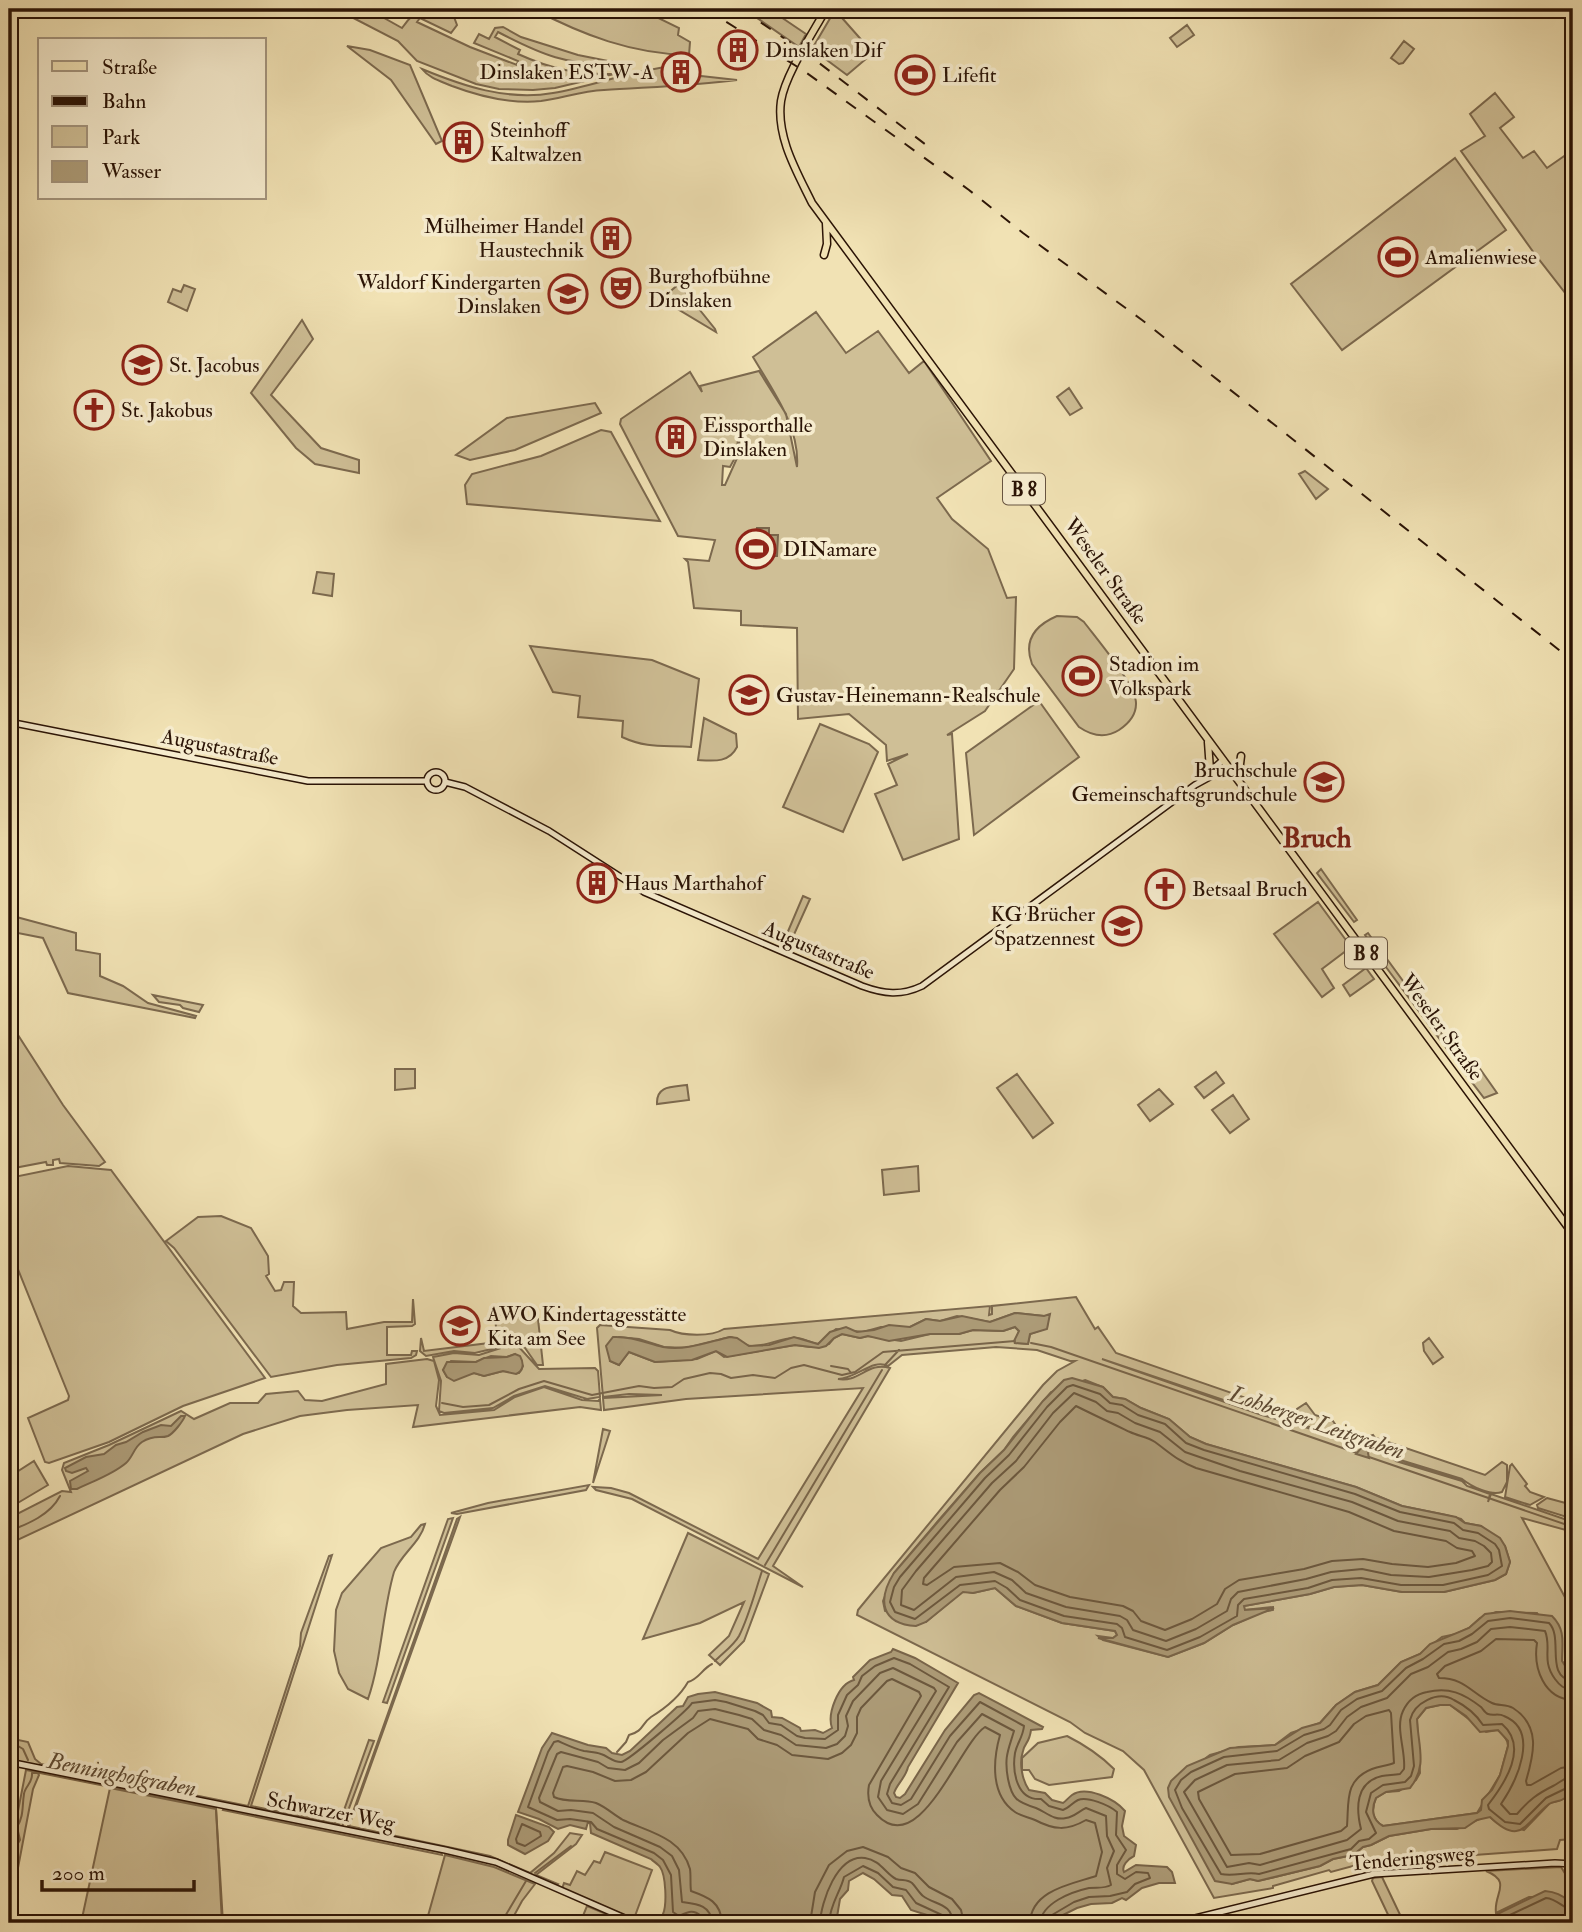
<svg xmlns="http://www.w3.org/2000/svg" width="1582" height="1932" viewBox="0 0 1582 1932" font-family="'IM FELL Double Pica',serif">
	<rect width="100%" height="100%" fill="#f1e2b4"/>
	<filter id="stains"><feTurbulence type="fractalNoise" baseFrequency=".00286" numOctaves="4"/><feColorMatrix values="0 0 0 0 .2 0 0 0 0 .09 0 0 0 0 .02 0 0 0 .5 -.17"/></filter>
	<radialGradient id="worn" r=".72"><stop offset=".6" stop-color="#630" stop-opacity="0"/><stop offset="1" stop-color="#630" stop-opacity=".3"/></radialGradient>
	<!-- green -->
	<path fill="#cfbf96" stroke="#7c694e" stroke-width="2" fill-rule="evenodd" d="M336 9H368L402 28C418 5 429 4 454 17L457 25 451 33 420 18 417 22 470 47 517 65 518 61 474 43 479 34 489 39 495 28 503 27 521 37 578 55 618 63C569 67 540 54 498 32L495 37 520 50 518 54C551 69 579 75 614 74L555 88 533 90 499 89 476 84 417 61 398 41Z
		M533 9H640L679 28 678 35 690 42 689 55C632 54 583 35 533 9Z
		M744 9H769L806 34 799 47Z
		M835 10 873 53 847 75 812 49Z
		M1187 25 1194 35 1177 47 1170 38Z
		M1404 41 1414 49 1403 63 1399 64 1391 58Z
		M347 46 370 50 410 65 442 141 436 144 391 80Z
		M674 66H688V70H671V77L701 76 737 80C693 86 649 87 604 90 582 91 562 98 541 101 510 104 481 97 452 86 440 81 429 78 422 69 463 86 507 101 553 93 594 86 632 70 674 66Z
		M1495 93 1514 117 1500 128 1523 158 1534 151 1547 168 1573 150V303L1534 253 1461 151 1485 136 1470 114Z
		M1455 158 1506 230 1342 350 1291 284Z
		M679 284 715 329 716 332 661 299Z
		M184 285 195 289 187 311 168 302 173 289 181 292Z
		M816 312 846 353 878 331 909 373 924 361 991 461 937 498 952 519 988 549 1007 598 1016 597 1014 669 985 711 947 735 952 734 959 839 903 860 875 794 897 785 888 764 908 754 887 761 886 745 849 714 798 719 797 628 741 625V611L694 608 688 562 685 559 709 561 715 540 678 536 620 424 621 419 690 372 702 392 700 386 759 371 786 414 797 467C800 427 773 391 753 357ZM741 422 738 456 725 485H722L723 466 730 467 736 456 740 423Z
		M302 320 313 339 271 395 321 448 359 460V473L315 464 296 448 251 393Z
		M1069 388 1082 408 1070 415 1057 397Z
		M595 403 601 413 515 450 470 460 456 455 507 418Z
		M601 430 611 432 660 521 467 504 465 485 472 474 541 456Z
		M1305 471 1328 489 1316 499 1299 474Z
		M317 572 334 574 332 596 313 593Z
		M1057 616 1077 617 1084 622C1096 638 1137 686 1136 704 1136 715 1128 724 1119 730 1105 739 1092 736 1079 727L1032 664C1023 640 1036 625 1057 616Z
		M530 646 652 660 699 679 691 747C664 745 648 749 622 737L623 721 578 717 580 696 553 692Z
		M1039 701 1079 757 974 835 966 753Z
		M704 718 736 734 737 747C729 763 714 761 698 760Z
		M820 724 869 744 878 752 843 832 783 807Z
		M1321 869 1357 920 1354 922 1317 873Z
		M803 896 810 899 792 939 786 936Z
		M1318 902 1351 947 1322 969 1334 988 1322 997 1274 934Z
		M9 915 76 933V950L100 954V976L123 986 148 1003 196 1016 195 1018 68 993 43 938 18 933 9 937Z
		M1368 933 1460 1059 1456 1061 1371 947 1372 945 1365 935Z
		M1366 968 1374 979 1350 996 1343 985Z
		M153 995 203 1005 199 1012 183 1008 180 1005 159 1002Z
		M9 1021 63 1105 105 1162 99 1166 60 1163 59 1159 53 1160V1165H47L46 1162 9 1169Z
		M1470 1062 1475 1069 1478 1066 1497 1093 1484 1098 1461 1068Z
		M395 1069H415V1088L395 1090Z
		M1216 1072 1224 1083 1204 1098 1195 1087Z
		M1017 1074 1053 1123 1033 1138 997 1088Z
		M687 1085 689 1100 657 1104C656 1085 673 1087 687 1085Z
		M1159 1089 1173 1104 1150 1121 1138 1105Z
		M1233 1095 1249 1119 1230 1133 1212 1110Z
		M68 1166 111 1170 265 1378 183 1406 109 1442 49 1463 45 1462 28 1418 68 1400 69 1396 9 1247V1178Z
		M918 1166 919 1191 884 1195 882 1170Z
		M221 1216 251 1228 268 1256 269 1274 266 1276 275 1291 281 1290 284 1282H294L293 1306 301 1313 346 1312 347 1329 384 1322H412L413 1299 415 1324 412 1326 387 1327V1355H411L412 1351H417L416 1355 411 1358 337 1365 271 1377 174 1248 166 1241 198 1217Z
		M1076 1297 1095 1329 1098 1327 1116 1353 1295 1415 1297 1409 1306 1403 1315 1415 1333 1421 1337 1427 1357 1432 1323 1431 1262 1413 1102 1359 1262 1415 1322 1432 1367 1437 1373 1435 1383 1449 1396 1461 1462 1481 1467 1486 1490 1494 1488 1502 1491 1494 1573 1522V1532L1522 1518 1573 1612V1678L1562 1661V1651L1537 1613 1496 1612 1480 1618 1469 1628 1456 1634 1442 1637 1420 1654 1401 1662 1378 1685 1355 1692 1336 1705 1320 1723 1291 1733 1275 1745 1239 1747 1210 1755 1206 1758 1232 1884 1250 1879 1258 1881 1320 1866 1333 1859 1353 1855 1363 1847 1371 1845 1389 1836 1431 1829H1457L1484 1817H1490L1496 1822 1524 1830 1550 1803 1561 1800 1573 1791V1839L1560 1840 1557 1849 1364 1863 1331 1872 1329 1870 1273 1886V1888L1214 1898 1144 1770 1123 1751 1085 1733 1070 1722 857 1615 858 1610 1043 1385 1057 1371 1075 1361H1070L1037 1350 996 1347 902 1355 888 1366C873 1358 856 1379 838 1379 859 1383 868 1361 890 1368L773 1566 803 1587 632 1499 596 1490 593 1487 611 1488 629 1493 758 1559 863 1388 686 1399 604 1410 603 1398 662 1395 629 1394 603 1397 597 1328 600 1325 670 1330C683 1336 711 1337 724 1329L990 1306 989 1315 992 1314V1306ZM1015 1313 1044 1316 1048 1318 1047 1328 1030 1334 1028 1344 1015 1343 1019 1331 1015 1327 1003 1331 973 1330 959 1334H930L901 1341 868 1336 860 1338 842 1334 834 1338 829 1344 810 1347 795 1345 724 1357 716 1351 697 1359 655 1362 629 1352 619 1365 610 1361 619 1337 639 1339 664 1347 685 1348 730 1337C739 1338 742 1345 751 1346 767 1347 781 1337 796 1338 803 1338 811 1343 818 1344L836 1329 863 1332 881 1327H910L926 1319 940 1321 957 1316 990 1322ZM1085 1380 1103 1387 1113 1397 1125 1399 1141 1408 1169 1419 1190 1437 1206 1444 1356 1487 1402 1506 1446 1515 1461 1519 1465 1523 1481 1526 1505 1546 1510 1562 1506 1574 1495 1580 1444 1592H1402L1362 1585 1334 1587 1310 1594 1244 1606V1610L1273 1607V1610L1262 1612 1233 1625 1204 1643 1168 1657 1103 1640 1098 1636 1113 1638 1117 1635 1115 1631 1062 1623 1016 1606 995 1588 973 1593 963 1591 926 1622 885 1611 883 1601 894 1573 938 1521 980 1473 1004 1450 1013 1437 1051 1392Z
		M495 1314 538 1319 543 1365H537L525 1348 516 1343 475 1353 454 1351 426 1356 420 1351 421 1338 424 1351 497 1342Z
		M1429 1338 1443 1357 1433 1364 1424 1351 1423 1343Z
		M518 1346 539 1369 595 1368 598 1371 600 1397 587 1399 545 1386 514 1396 493 1408 444 1413 439 1411 441 1381 433 1357 454 1353 479 1355 504 1347ZM515 1354 523 1366 519 1373 503 1371 484 1376 474 1373 447 1377 443 1370 451 1361 476 1362 491 1356 507 1357Z
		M427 1359 434 1361 439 1380 436 1406 440 1415 494 1410 515 1397 544 1387 582 1400 598 1401 600 1399 601 1410 580 1407 413 1427 418 1405 347 1410 300 1416 243 1434 9 1544V1518L62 1491 71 1492 62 1470 64 1463 109 1445 181 1411 194 1419 230 1403H258L266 1394 298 1391 305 1400 322 1401 386 1384V1364Z
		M603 1429 610 1431 593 1483Z
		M1379 1439 1485 1475 1502 1462 1507 1465V1482L1502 1492C1491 1496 1472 1487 1462 1479L1397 1459 1389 1454Z
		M34 1461 48 1485 16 1504 9 1493V1477Z
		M1512 1464 1527 1484 1525 1486 1530 1492 1544 1497 1530 1505 1505 1497 1510 1466Z
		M589 1485 586 1490 457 1514 451 1513 488 1503Z
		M1547 1498 1573 1505V1519L1538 1508 1537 1505Z
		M460 1517 349 1826 490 1856 530 1873 554 1853 570 1833 582 1835 576 1844 536 1875 558 1884 556 1886 497 1861 351 1829 348 1826 457 1519Z
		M453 1518 387 1703 383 1702 448 1519Z
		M425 1524C420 1543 401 1554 394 1572 382 1613 382 1658 368 1699L348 1689 339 1673 334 1651 336 1610 342 1593 381 1548 411 1537 421 1525Z
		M688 1533 769 1574 744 1641 720 1665 709 1655 729 1636 744 1602 700 1623 643 1639Z
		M332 1555 251 1806 339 1824 369 1740 374 1741 342 1827 9 1760V1738L28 1742 35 1759 41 1764 248 1806 300 1646 301 1633 329 1556Z
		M1440 1705H1450L1486 1732 1498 1730C1503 1735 1508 1739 1508 1746L1500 1775 1477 1813 1383 1826C1372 1820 1371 1809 1376 1798L1386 1792 1399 1791 1416 1780 1420 1773 1417 1719 1426 1708Z
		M1067 1736C1085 1745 1099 1754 1114 1769L1112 1777 1049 1785 1035 1779 1029 1770H1022V1758L1038 1743Z
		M26 1770 37 1772 39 1775 33 1789 9 1915V1857Z
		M110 1788 216 1809 222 1923H81Z
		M224 1808 441 1852 442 1855 223 1810Z
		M605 1852 652 1870 635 1916 650 1923H643L562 1889 564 1883 570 1885 577 1871 585 1875 594 1861 600 1863Z
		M445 1855 494 1867 535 1884 522 1901 510 1923H426Z
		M1561 1867 1566 1875 1573 1873V1907L1567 1897H1529L1496 1913C1493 1894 1513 1882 1486 1871Z
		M1382 1877 1404 1923H1392L1372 1881 1373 1878Z
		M587 1906 611 1916 610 1923H580Z"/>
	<!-- water -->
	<path fill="#ad9c78" stroke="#79654a" stroke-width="2" fill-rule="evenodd" d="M757 528H769V535H778L777 556H767V550L755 549Z
		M1015 1313 1044 1316 1050 1314 1047 1329 1030 1334 1028 1344 1015 1343 1014 1341 1019 1331 1015 1327 1003 1331 973 1330 959 1334H930L889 1341 868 1336 860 1338 842 1334 834 1338 826 1346 819 1348 795 1345 727 1357 716 1351 692 1360 655 1362 629 1352 619 1365 610 1361 606 1346 613 1337C631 1336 646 1343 663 1347 686 1351 708 1342 730 1337L737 1338 749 1346 769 1345 794 1337 818 1344 830 1332 846 1327 857 1332 874 1330 889 1325 910 1327 926 1319 940 1321 962 1316 990 1322Z
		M515 1354 520 1356C524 1363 524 1371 516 1374L503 1371 484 1376 474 1373 454 1381 447 1377 443 1370 447 1362H476L484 1358 507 1357Z
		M1072 1378 1103 1387 1113 1397 1125 1399 1141 1408 1169 1419 1190 1437 1206 1444 1356 1487 1402 1506 1456 1517 1465 1523 1481 1526 1500 1538 1505 1546 1510 1562 1506 1574 1495 1580 1444 1592H1402L1362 1585 1334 1587 1310 1594 1244 1606 1245 1610 1274 1608 1233 1625 1204 1643 1168 1657 1098 1638H1113L1117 1635 1115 1631 1062 1623 1016 1606 995 1588 973 1593 963 1592 926 1622 916 1626C881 1624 877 1600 894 1573L980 1473 1004 1450 1043 1401 1064 1380Z
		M181 1416H185C183 1421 174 1433 168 1436 160 1439 155 1434 142 1442 134 1447 133 1457 126 1463 112 1475 93 1481 77 1489H71L70 1481 88 1471 86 1468 72 1473 66 1471 65 1468 86 1457 104 1454 116 1445 126 1442 143 1432 161 1425 171 1426Z
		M1356 1437 1371 1444V1449L1368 1453 1369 1458 1356 1454 1362 1447 1351 1440Z
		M1510 1611 1552 1616C1566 1630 1562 1643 1562 1661L1573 1678V1791C1570 1793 1568 1796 1565 1798 1560 1802 1554 1801 1549 1804 1525 1823 1521 1847 1490 1817L1477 1820 1465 1828 1431 1829 1389 1836 1371 1845 1363 1847 1353 1855 1333 1859 1320 1866 1258 1881 1250 1879 1232 1884 1215 1881 1169 1797 1168 1788 1171 1781 1187 1766 1230 1748 1275 1745 1302 1728 1320 1723 1336 1705 1355 1692 1378 1685 1401 1662 1420 1654 1430 1644 1469 1628 1485 1614ZM1440 1705H1450L1466 1716 1480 1732 1498 1730 1508 1741V1746L1500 1775 1492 1790 1482 1800 1481 1810 1477 1813 1383 1826C1372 1820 1371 1809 1376 1798L1386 1792 1410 1788C1428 1766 1418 1746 1417 1719L1426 1708Z
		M893 1649 915 1658 958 1683 908 1767C906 1777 897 1784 894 1793L896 1797 900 1798 905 1794 945 1730 974 1695 979 1693 1043 1727 1042 1729 1031 1730C1029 1744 1025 1742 1023 1751 1019 1763 1022 1780 1029 1790L1045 1793 1052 1800 1063 1803C1066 1801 1068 1798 1072 1795 1086 1785 1115 1799 1125 1811L1122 1826 1124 1836 1136 1845 1134 1856C1128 1859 1121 1866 1124 1872L1136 1865 1167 1867 1172 1872 1175 1883H1159L1142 1888 1126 1900 1122 1898 1112 1903 1091 1904 1077 1908 1047 1923H940L930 1916 911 1910 902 1896 892 1895 874 1879 863 1873 849 1881 848 1890 840 1899 836 1923H704L690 1918 679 1923 667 1918 663 1914C667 1905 666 1875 660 1867 659 1865 653 1861 651 1859L591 1833 590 1823 588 1822 586 1829 570 1825 558 1829 539 1819 518 1812 542 1748 552 1733 588 1745 606 1748 612 1753 622 1755 630 1751 677 1707 683 1706 688 1697 698 1694 715 1692 757 1703 771 1711 772 1717 782 1718 800 1728 801 1731 815 1730 823 1733 832 1728C827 1714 838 1684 854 1680L853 1677 870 1660 891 1652Z
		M516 1815 549 1827 554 1832 548 1841 525 1854 508 1845V1840Z
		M1545 1891C1566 1893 1573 1903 1573 1923H1479Z"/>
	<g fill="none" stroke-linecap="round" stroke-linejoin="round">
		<!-- shore -->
		<path stroke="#6c583e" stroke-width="2" d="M1073 1385 1100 1394 1110 1403 1122 1405 1138 1415 1165 1424 1186 1443 1204 1450 1355 1494 1400 1512 1454 1523 1463 1530 1478 1533 1495 1544 1499 1550 1502 1566 1488 1575 1443 1585H1401L1361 1578 1332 1580 1308 1588 1244 1599 1238 1605 1237 1616 1200 1637 1167 1650 1125 1637 1122 1628 1117 1624 1064 1616 1020 1600 1007 1588 995 1581 960 1585 915 1619 895 1612 890 1602 894 1587 900 1577 985 1478 1009 1455 1047 1407 1067 1387Z
			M1074 1393 1096 1402 1107 1411 1118 1413 1135 1423 1160 1432 1185 1452 1240 1471 1352 1502 1398 1521 1450 1531 1459 1538 1475 1541 1484 1546 1491 1553 1492 1562 1488 1566 1472 1570 1429 1577 1391 1575 1362 1569 1331 1572 1306 1579 1238 1592 1231 1599 1227 1611 1196 1629 1166 1641 1133 1630 1127 1620 1120 1616 1066 1607 1026 1593 1012 1580 994 1572 956 1577 914 1610 901 1605 902 1590 916 1571 992 1483 1016 1461 1053 1413Z
			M1076 1406C1094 1415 1111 1423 1130 1432 1138 1436 1148 1437 1155 1442 1170 1453 1178 1461 1196 1468L1349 1512 1394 1531 1446 1541 1457 1548 1472 1551 1475 1556 1456 1563 1428 1567 1392 1564 1363 1559 1332 1561 1304 1569 1239 1580 1225 1589 1217 1604 1192 1619 1165 1630 1141 1621 1133 1611 1123 1606 1070 1597 1035 1585 1018 1572 1000 1563 954 1567 927 1585 923 1584 924 1578 1000 1490 1024 1467 1060 1422Z
			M1573 1681C1544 1677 1564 1638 1549 1623L1510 1618 1488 1621 1472 1634 1459 1641 1444 1644 1423 1659 1406 1668 1382 1691 1357 1699 1341 1710 1330 1725 1324 1729 1304 1735 1277 1751 1224 1757 1191 1772 1181 1780 1175 1790 1182 1808 1221 1874C1235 1877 1246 1871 1259 1874L1351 1849 1359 1841 1369 1839 1376 1833 1366 1812 1371 1793 1383 1785 1405 1782 1411 1776 1414 1766 1410 1720C1414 1703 1438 1690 1454 1700 1466 1706 1476 1714 1483 1725L1502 1724C1529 1747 1505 1783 1488 1805L1489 1809 1505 1822 1520 1824 1546 1798 1573 1785
			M1573 1690C1564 1689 1560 1686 1555 1679 1541 1660 1552 1648 1545 1631L1510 1627 1491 1629 1477 1642 1461 1649 1448 1652 1428 1667 1411 1674 1387 1698 1361 1707 1347 1717 1336 1731 1328 1736 1307 1743 1279 1760 1227 1765 1195 1780 1184 1792 1227 1867 1249 1863 1260 1865 1347 1840 1361 1829C1356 1809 1355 1782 1382 1776 1388 1775 1394 1775 1400 1774L1404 1769C1406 1751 1395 1728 1403 1711 1408 1700 1416 1694 1427 1692 1449 1687 1463 1693 1481 1707 1483 1709 1485 1713 1488 1714 1493 1716 1499 1713 1504 1716 1541 1731 1516 1782 1501 1804L1510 1814H1517C1529 1800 1537 1794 1553 1786 1561 1782 1564 1777 1573 1777
			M1573 1700C1544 1699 1533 1668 1537 1643L1534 1640 1496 1639 1481 1651 1445 1666 1437 1674 1439 1678C1465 1678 1471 1693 1492 1703 1498 1706 1506 1704 1513 1708 1541 1726 1534 1754 1526 1781L1527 1785H1531L1561 1768 1573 1766
			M1389 1710 1391 1713 1394 1763C1387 1766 1380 1766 1372 1769 1344 1780 1349 1802 1347 1826L1341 1831 1260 1854 1231 1855 1199 1799 1198 1792 1235 1774 1287 1768 1305 1756 1339 1742 1354 1724 1366 1716Z
			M522 1824 540 1832 541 1836 525 1846 517 1843 516 1839Z
			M703 1923 701 1916C693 1909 688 1912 679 1916L673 1912 671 1875 663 1860 654 1853 597 1829 591 1822 570 1819 557 1820 528 1807 548 1752 554 1742 558 1741C567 1745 575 1749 584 1751 590 1752 596 1752 601 1754 608 1756 612 1762 621 1762 627 1762 688 1710 692 1703L715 1700 726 1702 755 1711 763 1715 769 1723 781 1725 797 1736 805 1738 825 1739 838 1730V1715L847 1695 858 1685 862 1676 875 1666 894 1658 910 1664 949 1687 890 1784 887 1794 892 1803 901 1805 911 1799 950 1736 980 1702 1024 1726C1023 1737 1017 1743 1015 1753 1012 1772 1017 1801 1041 1799L1049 1806 1063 1810C1069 1808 1072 1803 1078 1800 1087 1796 1109 1805 1117 1812L1116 1835 1126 1850 1117 1865V1874L1125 1879 1136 1872 1148 1873 1150 1878 1135 1884 1127 1892 1110 1896 1089 1897 1074 1902 1052 1915 1049 1923
			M712 1923C711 1905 697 1904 682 1902L679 1870 672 1856 660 1847 614 1827 593 1813 571 1810 558 1811 540 1802 539 1798 557 1754 561 1752 598 1762 608 1768 625 1770 639 1763 663 1740 693 1718 698 1711 715 1709 739 1715 752 1719 764 1730 781 1735 796 1745 826 1748 837 1744 845 1736 848 1726 846 1716 853 1701 880 1673 893 1668 934 1688 936 1691 881 1781 878 1797 887 1810 903 1814 918 1804 957 1742 982 1714 1014 1731C1008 1751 1004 1757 1008 1779 1012 1799 1017 1802 1036 1808 1046 1812 1054 1821 1066 1818 1074 1817 1079 1811 1086 1808L1106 1816 1107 1836 1114 1851 1107 1868 1111 1885C1104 1889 1097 1887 1089 1888 1071 1892 1042 1903 1040 1923
			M722 1923C721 1902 708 1897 691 1891 690 1884 691 1876 690 1869 681 1837 649 1832 623 1820 614 1815 606 1807 596 1803 583 1799 566 1803 554 1797L553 1793 563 1767 567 1766 593 1772 615 1781 631 1780 646 1772 688 1733 710 1719 748 1729 758 1739 777 1745 792 1755 828 1759 842 1753 851 1745 857 1733V1717L861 1708 887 1681 892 1679 919 1692 921 1696 869 1785C867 1796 869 1807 877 1815 920 1860 959 1744 985 1727L1000 1735C993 1760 990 1795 1015 1812 1021 1816 1028 1817 1035 1820 1054 1830 1067 1831 1086 1820L1095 1823 1102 1852 1096 1876C1072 1884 1031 1890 1030 1923
			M810 1923 815 1892 829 1865 847 1851 863 1847 888 1857 901 1868 915 1873 929 1887 952 1899 961 1910 964 1923
			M820 1923C821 1902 837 1854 865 1858 880 1860 886 1874 896 1879 902 1881 907 1879 912 1883 916 1887 919 1893 923 1896 935 1905 952 1903 953 1923
			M829 1923C830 1904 840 1893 844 1877L863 1866 878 1873 893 1887 906 1890 916 1903 942 1915 944 1923
			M1493 1923 1546 1898C1558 1899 1563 1909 1573 1910"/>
		<!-- stream -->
		<path stroke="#79654a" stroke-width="2" d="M1031 1343 1051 1347 1357 1453
			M885 1365 899 1350
			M831 1366 848 1369 851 1373
			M442 1403 463 1407 489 1405 519 1389 544 1381 592 1395 639 1386 654 1388 672 1387 684 1379 710 1373 721 1374 731 1378 753 1375 775 1378 791 1368 804 1365 842 1375 855 1372 883 1352 1015 1341
			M1369 1457 1573 1527
			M9 1531C28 1524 50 1515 60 1496
			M765 1565 882 1370
			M715 1661C723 1653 734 1645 739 1636 749 1616 755 1592 762 1571
			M9 1748 18 1746 23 1749 28 1760
			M617 1752 626 1742 629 1735C644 1731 641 1724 651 1717 664 1709 680 1696 688 1682 699 1679 702 1669 712 1664
			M535 1873 571 1846
			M9 1887 13 1881C9 1864 10 1855 20 1840L17 1827C24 1816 22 1806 24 1794 25 1786 33 1783 32 1773H40L216 1808 223 1923
			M501 1923 526 1881"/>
		<!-- secondary casing -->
		<g stroke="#2a1305" stroke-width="8">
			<path id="secondary" d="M9 722 308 781H427
				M427 781a9 9 0 1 1 18 0a9 9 0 1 1-18 0Z
				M1200 780 1223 760
				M445 782 465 787 549 831 644 892 862 986C884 994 901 996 922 986L1195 785 1228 767
				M9 1762 445 1850 496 1862 636 1923
				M1175 1923 1374 1874 1555 1863 1573 1864"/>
		</g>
		<!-- primary casing -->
		<g stroke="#2a1305" stroke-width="9">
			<path id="primary" d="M826 9C813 33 785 75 781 101 776 137 797 172 812 203L1573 1234
				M824 255 827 244 826 223
				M1208 742 1210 770
				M1238 780 1241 756"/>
		</g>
		<!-- secondary -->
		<use href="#secondary" stroke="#f6ecce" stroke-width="5"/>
		<!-- primary -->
		<use href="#primary" stroke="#f1e2b4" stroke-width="6"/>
		<!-- rail -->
		<path stroke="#2a1305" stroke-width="2" stroke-dasharray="12 12" stroke-linecap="butt" d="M706 9 804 71 969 190 1023 233 1142 320 1573 661
			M741 9 810 56 934 151"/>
	</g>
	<!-- icons -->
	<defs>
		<g id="building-ring" transform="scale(2.0125)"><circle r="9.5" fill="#f6ecce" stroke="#8f2418" stroke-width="1.5"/><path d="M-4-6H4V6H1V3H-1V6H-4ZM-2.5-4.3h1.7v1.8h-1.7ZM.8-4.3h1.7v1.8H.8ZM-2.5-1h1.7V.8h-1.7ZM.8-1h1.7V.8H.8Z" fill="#8f2418"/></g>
		<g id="stadium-ring" transform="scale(2.0125)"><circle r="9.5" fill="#f6ecce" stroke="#8f2418" stroke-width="1.5"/><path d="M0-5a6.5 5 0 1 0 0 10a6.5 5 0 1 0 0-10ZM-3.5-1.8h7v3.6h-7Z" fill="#8f2418"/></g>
		<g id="theatre-ring" transform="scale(2.0125)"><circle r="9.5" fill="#f6ecce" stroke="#8f2418" stroke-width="1.5"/><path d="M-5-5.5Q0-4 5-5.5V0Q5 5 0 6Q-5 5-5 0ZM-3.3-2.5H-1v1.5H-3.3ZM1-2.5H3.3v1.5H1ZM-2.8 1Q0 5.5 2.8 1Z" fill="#8f2418"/></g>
		<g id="school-ring" transform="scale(2.0125)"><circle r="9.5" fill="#f6ecce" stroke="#8f2418" stroke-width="1.5"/><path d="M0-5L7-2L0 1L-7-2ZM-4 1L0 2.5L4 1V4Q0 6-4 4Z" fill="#8f2418"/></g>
		<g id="church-ring" transform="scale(2.0125)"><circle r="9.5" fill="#f6ecce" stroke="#8f2418" stroke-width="1.5"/><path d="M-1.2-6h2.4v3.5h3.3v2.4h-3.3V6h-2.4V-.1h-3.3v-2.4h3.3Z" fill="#8f2418"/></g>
	</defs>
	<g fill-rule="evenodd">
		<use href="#building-ring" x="738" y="50"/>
		<use href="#building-ring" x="681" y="72"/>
		<use href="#stadium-ring" x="915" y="75"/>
		<use href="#building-ring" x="463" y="142"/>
		<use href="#building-ring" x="611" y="238"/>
		<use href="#stadium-ring" x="1398" y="257"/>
		<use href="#theatre-ring" x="621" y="288"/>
		<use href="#school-ring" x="568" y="294"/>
		<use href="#school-ring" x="142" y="365"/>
		<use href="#church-ring" x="94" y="410"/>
		<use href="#building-ring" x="676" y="437"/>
		<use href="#stadium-ring" x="756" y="549"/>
		<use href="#stadium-ring" x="1082" y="676"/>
		<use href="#school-ring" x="749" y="695"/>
		<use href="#school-ring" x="1324" y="782"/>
		<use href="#building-ring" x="597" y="883"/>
		<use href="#church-ring" x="1165" y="889"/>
		<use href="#school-ring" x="1122" y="926"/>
		<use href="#school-ring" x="460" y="1326"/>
	</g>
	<g text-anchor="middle" stroke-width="7" stroke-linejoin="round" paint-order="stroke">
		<!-- shield labels -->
		<g fill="#f6ecce" stroke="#675441" stroke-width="2">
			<rect x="1003" y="473.5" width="42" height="31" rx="5"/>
			<rect x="1345" y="937.5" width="42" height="31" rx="5"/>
		</g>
		<g font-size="19" font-weight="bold" fill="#2a1305">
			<text x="1024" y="496">B 8</text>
			<text x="1366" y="960">B 8</text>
		</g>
		<!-- poi labels -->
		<g font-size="21" fill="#2a1305" stroke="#f6ecce" text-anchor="start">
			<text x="765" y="57">Dinslaken Dif</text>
			<text x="654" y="79" text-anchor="end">Dinslaken ESTW-A</text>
			<text x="942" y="82">Lifefit</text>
			<text x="490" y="137">Steinhoff<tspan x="490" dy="24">Kaltwalzen</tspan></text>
			<text x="584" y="233" text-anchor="end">Mülheimer Handel<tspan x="584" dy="24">Haustechnik</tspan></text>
			<text x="1425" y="264">Amalienwiese</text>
			<text x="648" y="283">Burghofbühne<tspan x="648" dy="24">Dinslaken</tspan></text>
			<text x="541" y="289" text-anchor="end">Waldorf Kindergarten<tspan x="541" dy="24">Dinslaken</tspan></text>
			<text x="169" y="372">St. Jacobus</text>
			<text x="121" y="417">St. Jakobus</text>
			<text x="703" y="432">Eissporthalle<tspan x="703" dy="24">Dinslaken</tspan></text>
			<text x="783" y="556">DINamare</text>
			<text x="1109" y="671">Stadion im<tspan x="1109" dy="24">Volkspark</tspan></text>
			<text x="776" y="702">Gustav-Heinemann-Realschule</text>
			<text x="1297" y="777" text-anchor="end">Bruchschule<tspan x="1297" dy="24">Gemeinschaftsgrundschule</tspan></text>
			<text x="624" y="890">Haus Marthahof</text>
			<text x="1192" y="896">Betsaal Bruch</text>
			<text x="1095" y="921" text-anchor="end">KG Brücher<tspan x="1095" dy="24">Spatzennest</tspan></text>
			<text x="487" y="1321">AWO Kindertagesstätte<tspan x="487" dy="24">Kita am See</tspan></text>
		</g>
		<!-- street labels -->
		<g font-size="21" fill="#2a1305" stroke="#f6ecce">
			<text transform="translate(1106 571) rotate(54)" y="7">Weseler Straße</text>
			<text transform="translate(220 747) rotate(11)" y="7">Augustastraße</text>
			<text transform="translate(819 950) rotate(23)" y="7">Augustastraße</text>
			<text transform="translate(1442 1027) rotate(54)" y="7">Weseler Straße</text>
			<text transform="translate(331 1811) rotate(11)" y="7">Schwarzer Weg</text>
			<text transform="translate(1412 1858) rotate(-5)" y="7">Tenderingsweg</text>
		</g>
		<!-- water labels -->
		<g font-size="23" font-style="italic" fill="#5e4a33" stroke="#f6ecce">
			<text transform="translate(1317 1422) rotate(19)" y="8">Lohberger Leitgraben</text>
			<text transform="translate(122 1774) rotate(11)" y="8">Benninghofgraben</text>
		</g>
		<!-- district labels -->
		<g font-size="28" font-weight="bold" fill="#7a1f14" stroke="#f6ecce">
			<text x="1317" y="847">Bruch</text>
		</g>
	</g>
	<!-- margin -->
	<rect width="1582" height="1932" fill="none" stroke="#f1e2b4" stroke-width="35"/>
	<rect x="10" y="10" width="1561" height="1911" fill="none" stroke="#2a1305" stroke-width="3.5"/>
	<rect x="18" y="18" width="1547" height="1897" fill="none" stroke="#2a1305" stroke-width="2"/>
	<!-- legend -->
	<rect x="38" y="38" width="228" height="161" fill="#f6ecce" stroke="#a4957e" stroke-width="2"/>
	<rect x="52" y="61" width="35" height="10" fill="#f1e2b4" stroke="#a4957e" stroke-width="2"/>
	<text x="102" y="74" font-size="21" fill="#2a1305">Straße</text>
	<rect x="52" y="96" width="35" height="10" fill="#2a1305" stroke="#a4957e" stroke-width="2"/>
	<text x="102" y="108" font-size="21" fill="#2a1305">Bahn</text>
	<rect x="52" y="126" width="35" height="21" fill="#cfbf96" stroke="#a4957e" stroke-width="2"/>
	<text x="102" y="144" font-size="21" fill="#2a1305">Park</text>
	<rect x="52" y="161" width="35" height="21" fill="#ad9c78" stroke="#a4957e" stroke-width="2"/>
	<text x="102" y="178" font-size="21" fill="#2a1305">Wasser</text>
	<!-- scale -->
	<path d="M42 1880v10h152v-10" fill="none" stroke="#2a1305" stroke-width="3.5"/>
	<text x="52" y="1880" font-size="21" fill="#2a1305" stroke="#f6ecce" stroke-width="5" paint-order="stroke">200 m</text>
	<rect width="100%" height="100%" filter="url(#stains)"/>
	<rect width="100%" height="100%" fill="url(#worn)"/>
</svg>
